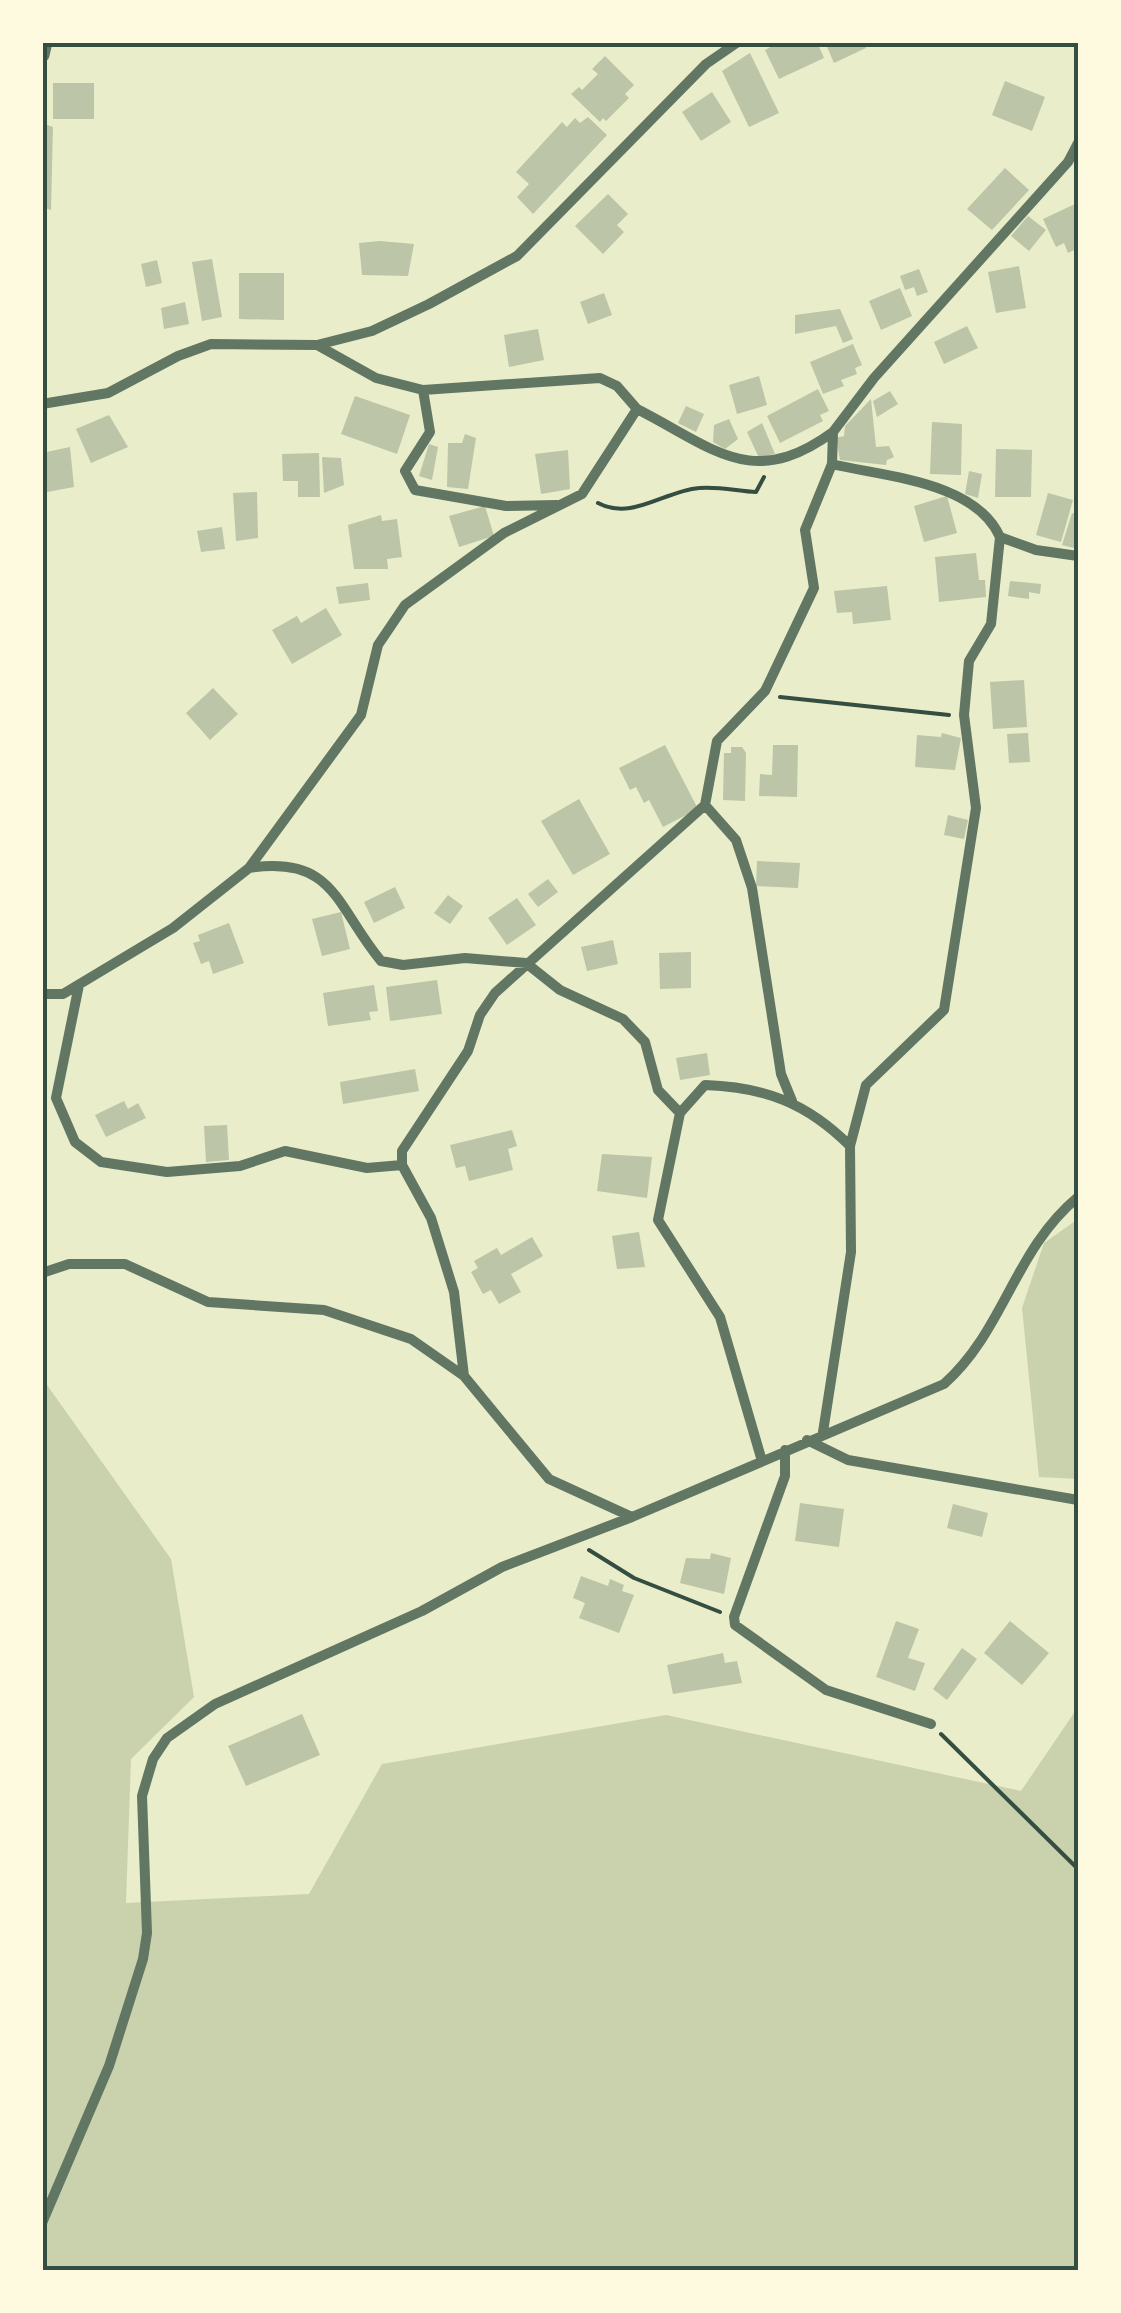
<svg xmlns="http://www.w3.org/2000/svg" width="1121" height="2313" viewBox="0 0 1121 2313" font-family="'DM Sans',sans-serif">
	<rect width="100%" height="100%" fill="#e9edc9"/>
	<!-- green -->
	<path fill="#cad2ad" d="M1078 1219V1479L1039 1477 1022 1308 1044 1243Z
		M42 1378 171 1559 194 1697 131 1759 126 1903 309 1894 382 1764 666 1715 1021 1791 1078 1707V2270H43Z"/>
	<!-- building -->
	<path fill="#bcc5a7" d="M780 42H817L824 58 779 79 765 50Z
		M825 42H863L866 48 834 63Z
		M750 53 779 113 749 127 722 71Z
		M605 56 634 85 625 94 629 98 606 121 603 118 600 122 571 94 579 87 582 90 598 74 592 69Z
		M1005 81 1045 97 1032 131 992 115Z
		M53 83H94V119H53Z
		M712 92 731 122 701 141 682 112Z
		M588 117 607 135 533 214 517 197 529 184 516 172 562 122 567 127 575 118 580 123Z
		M45 124 53 127 51 210 42 207Z
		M1005 168 1029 190 992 230 967 209Z
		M608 194 628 214 617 225 624 232 603 254 575 226Z
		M1075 204 1078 248 1068 253 1064 243 1056 247 1043 219Z
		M1028 216 1046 230 1029 251 1011 236Z
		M380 241 414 244 408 276 362 275 359 243Z
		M212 259 222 317 202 321 192 262Z
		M157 260 162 283 146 287 141 264Z
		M1019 266 1026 308 996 313 988 272Z
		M919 269 928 292 917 296 914 287 905 290 900 276Z
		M239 273H284V320L239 319Z
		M900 288 912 316 881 330 869 301Z
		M604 293 612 315 588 324 580 302Z
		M185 302 189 324 164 329 161 308Z
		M840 309 853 339 843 343 836 326 795 334V315Z
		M967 326 978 348 944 364 934 342Z
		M538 329 544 360 509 367 504 335Z
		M853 344 862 365 855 368 857 374 841 380 844 386 823 394 810 362Z
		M759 376 767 405 737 414 729 385Z
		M818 389 829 411 820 415 823 421 780 443 767 416Z
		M890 391 898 404 877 417 873 401Z
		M355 396 410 415 397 454 341 434Z
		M871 399 876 447 889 446 894 457 887 460 886 465 840 460 836 438 844 436 845 426Z
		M686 406 704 414 696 432 678 423Z
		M109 415 128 447 91 463 76 429Z
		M729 419 738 439 725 449 713 442 714 425Z
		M932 422 962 424 961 475 930 474Z
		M762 423 775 454 759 458 747 432Z
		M465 434 476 438 468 489 447 487 448 443H462Z
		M429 444 438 447 432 480 419 476Z
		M70 447 74 487 42 493V453Z
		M996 449 1032 450 1031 497H995Z
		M568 450 570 489 541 494 535 454Z
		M319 453 320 497H298V481H283L282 454Z
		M322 457 341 458 344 485 324 493Z
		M969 471 982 474 978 498 965 494Z
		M257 492 258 538 236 541 233 493Z
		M1048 493 1073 500 1061 542 1036 535Z
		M947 496 957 533 924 542 914 506Z
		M485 506 494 536 459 547 449 516Z
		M1072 513 1078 515V549L1062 545Z
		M381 515 382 521 397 519 402 557 387 559 388 569H354L348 525Z
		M222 527 225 549 201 552 197 531Z
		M976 553 979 580H985L986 597 939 602 935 557Z
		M1010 581 1041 584 1040 594 1029 592V599L1008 596Z
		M368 583 370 600 339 604 336 587Z
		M887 586 891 620 853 624 852 612 837 613 834 591Z
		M326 608 342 635 292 664 272 630 297 616 301 623Z
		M1024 680 1027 727 993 729 990 682Z
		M213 688 238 714 210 740 186 713Z
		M942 733 961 738 955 770 915 767 917 735 941 737Z
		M1028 733 1030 762 1009 763 1007 734Z
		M665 745 698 809 663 827 649 800 644 803 636 787 630 790 619 768Z
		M773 745H798L797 797 759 796 760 774 772 775Z
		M731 747H742L746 753 745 801 723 800 724 753H731Z
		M579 799 610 854 573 875 541 821Z
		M948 815 968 820 964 839 944 835Z
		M757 861 800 863 798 888 756 886Z
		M548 879 558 892 538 907 528 894Z
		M395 887 405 908 374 923 364 902Z
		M448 895 463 906 450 924 434 913Z
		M517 898 536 925 507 945 488 918Z
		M341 912 350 949 322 956 312 919Z
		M229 923 244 963 213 974 209 961 201 964 193 943 200 941 198 935Z
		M613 940 618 964 587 971 581 947Z
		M691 952V988L660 989 659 953Z
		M437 980 442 1014 390 1021 386 987Z
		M374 985 378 1011 369 1012 371 1020 328 1026 323 993Z
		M707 1053 710 1075 680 1080 676 1058Z
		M415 1069 419 1091 343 1104 340 1082Z
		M124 1101 128 1109 138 1103 146 1118 106 1137 95 1115Z
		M227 1125 229 1160 206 1162 204 1126Z
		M512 1130 517 1146 508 1149 513 1170 469 1181 465 1166 456 1168 450 1145Z
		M602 1154 652 1157 647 1198 597 1191Z
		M639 1232 645 1267 617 1269 612 1236Z
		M532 1237 543 1256 511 1274 521 1292 499 1304 491 1290 483 1294 471 1272 478 1268 474 1261 497 1248 501 1255Z
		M800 1503 844 1509 839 1547 795 1541Z
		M953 1504 988 1513 982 1537 947 1528Z
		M711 1553 731 1558 724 1594 680 1583 686 1558 710 1559Z
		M581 1576 608 1586 610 1579 624 1585 622 1591 634 1595 619 1633 579 1618 585 1603 573 1598Z
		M896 1621 919 1629 908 1658 925 1663 915 1691 876 1677Z
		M1010 1621 1049 1653 1022 1685 984 1653Z
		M962 1648 977 1659 947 1700 933 1689Z
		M723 1653 725 1663 737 1661 742 1683 673 1694 667 1665Z
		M302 1714 320 1755 246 1786 228 1746Z"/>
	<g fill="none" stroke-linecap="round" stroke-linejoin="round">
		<!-- path -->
		<path stroke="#344e41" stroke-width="4" d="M598 503C632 521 664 491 699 488 717 486 738 491 756 492L764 477
			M780 697 949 715
			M589 1550 634 1578 720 1612
			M941 1734 1078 1869"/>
		<!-- minor -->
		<path stroke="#617663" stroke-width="10" d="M423 390 430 432 405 471 415 490 506 506 557 505
			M42 404 108 393 178 356 211 344 317 345 372 331 429 304 517 256 706 64 738 42
			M637 409C714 448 752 491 833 432
			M832 464C885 477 975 481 1000 537L1036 550 1078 556
			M705 805 736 840 752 888 781 1074 792 1101
			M249 868C335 855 336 907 381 961L403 965 465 958 526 963 560 990 623 1019 645 1042 658 1090 680 1113 658 1220 720 1317 762 1461
			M79 985 56 1098 75 1142 101 1162 167 1172 240 1166 285 1151 367 1168 402 1165
			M42 994H63L173 928 249 868 361 715 378 645 405 605 504 533 582 494 637 409 617 386 600 378 423 390 376 378 317 345
			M680 1113 705 1085C765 1087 807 1103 850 1146L851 1252 823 1432
			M850 1146 866 1085 944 1010 976 808 964 715 969 661 991 624 1000 537
			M42 1273 69 1264H125L208 1302 324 1310 411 1339 464 1376
			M807 1440 848 1460 1078 1500
			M785 1450V1476L734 1617 735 1625 826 1690 931 1724
			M632 1517 549 1479 464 1376 454 1292 431 1218 402 1165V1151L468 1051 480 1015 495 993 705 805 717 741 765 691 814 588 805 530 832 464 833 432 874 378 1068 162 1078 143
			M42 2223 109 2066 143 1959 147 1933 142 1796 153 1759 167 1738 215 1704 422 1611 502 1567 632 1517 944 1384C1004 1331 1014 1250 1078 1197"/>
		<!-- tertiary -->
		<path stroke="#617663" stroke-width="15" d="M42 55 45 42"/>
	</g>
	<!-- border -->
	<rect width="1121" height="2313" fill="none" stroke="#fefae0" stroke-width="90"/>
	<rect x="45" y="45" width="1031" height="2223" fill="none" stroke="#344e41" stroke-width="4"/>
</svg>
